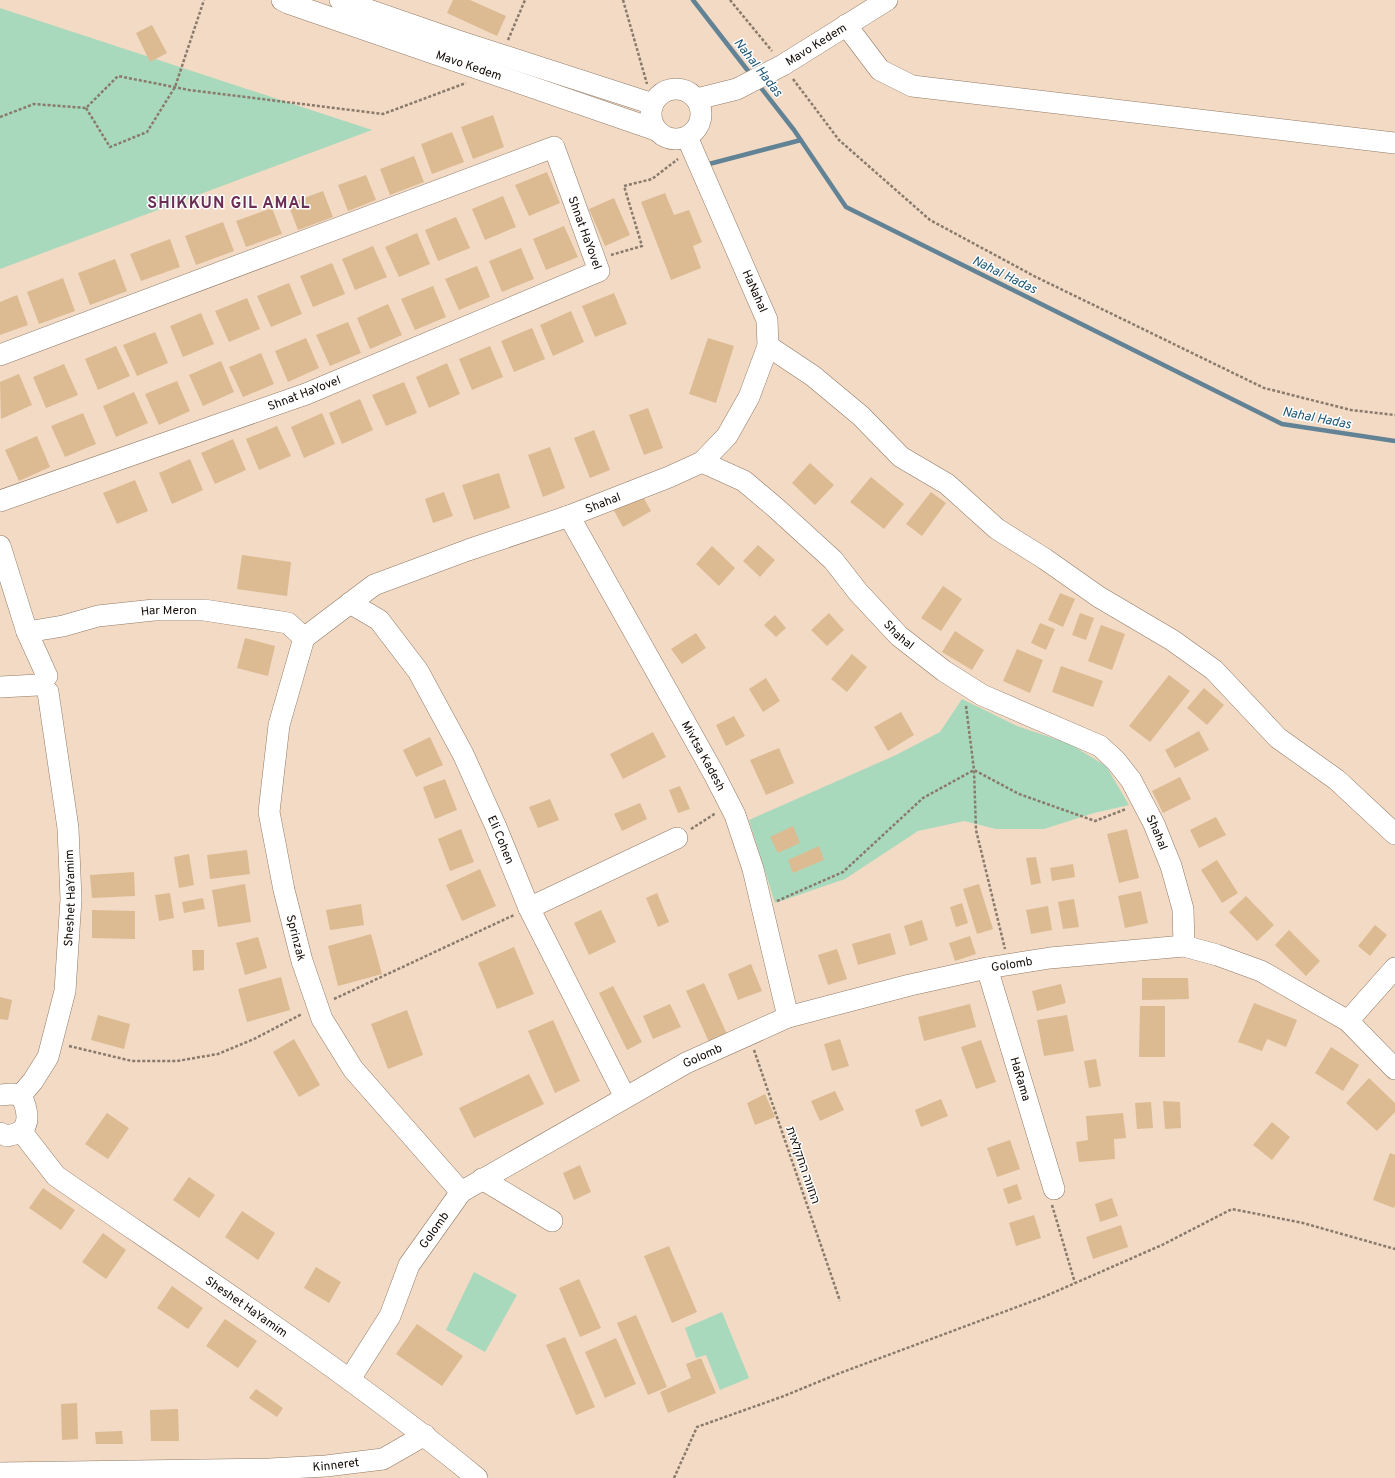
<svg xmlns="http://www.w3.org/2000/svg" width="1395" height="1478" viewBox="0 0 1395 1478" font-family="Overpass,'Noto Sans Hebrew',sans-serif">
	<rect width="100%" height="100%" fill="#f2dac4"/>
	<!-- green -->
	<path fill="#a8d9bd" d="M0 8 372 130 0 269Z
		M962 699 1017 726 1070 744 1106 766 1129 805 1094 813 1044 829H996L964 821 918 831 845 879 775 903 749 820 896 755 940 732Z
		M474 1272 517 1295 485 1352 446 1330Z
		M722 1312 749 1378 720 1390 706 1355 696 1358 685 1328Z"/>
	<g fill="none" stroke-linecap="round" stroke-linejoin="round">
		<!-- stream -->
		<path stroke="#628295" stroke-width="4.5" d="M693 0 752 76
			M758 84 794 130 846 207 1282 424 1395 441
			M709 164 801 140"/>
	</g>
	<!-- building -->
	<path fill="#dcbb92" d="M453 0H470L506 16 497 36 447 13Z
		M152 25 167 53 150 62 136 33Z
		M493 115 504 147 473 159 461 127Z
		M452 132 464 162 432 174 421 144Z
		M414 156 424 182 390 195 380 169Z
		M547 172 560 203 529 216 515 185Z
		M366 175 376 200 348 211 338 185Z
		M323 191 333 217 298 230 288 204Z
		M665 193 674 215 689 210 702 242 693 246 701 268 671 280 641 202Z
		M503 196 516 227 485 240 472 209Z
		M614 198 630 235 605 246 589 209Z
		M272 208 282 234 246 247 236 221Z
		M456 217 470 248 438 261 425 230Z
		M223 222 234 251 196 265 185 236Z
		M564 226 578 257 546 270 533 239Z
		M417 233 430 264 399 277 385 247Z
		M170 239 180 267 141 281 130 254Z
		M373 246 387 277 355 290 342 259Z
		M521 248 534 279 502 292 489 261Z
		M115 259 127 291 90 305 78 273Z
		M332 263 345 294 313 307 300 276Z
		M477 266 490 297 459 310 445 279Z
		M63 278 75 311 39 324 27 292Z
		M289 283 302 314 271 327 257 296Z
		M433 286 446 317 415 330 401 299Z
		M614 293 627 324 595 337 582 306Z
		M17 295 28 325 0 335V302Z
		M247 298 260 329 229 342 215 311Z
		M388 304 402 335 370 349 357 318Z
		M571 311 584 342 553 356 540 325Z
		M201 313 214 344 183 357 170 326Z
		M348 322 361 353 330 366 316 335Z
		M532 328 545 359 514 372 501 341Z
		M155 332 168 363 137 376 123 345Z
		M306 338 319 368 288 382 275 351Z
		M708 338 734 346 716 403 689 394Z
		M116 346 130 376 98 390 85 359Z
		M490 346 503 377 472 390 459 359Z
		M261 353 274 384 243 397 229 367Z
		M221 361 234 392 203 406 189 375Z
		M447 363 460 394 429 408 416 377Z
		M64 364 78 395 46 408 33 377Z
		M19 374 32 405 1 419 0 382Z
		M177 381 190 411 159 425 145 394Z
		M404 382 417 413 386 426 372 395Z
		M134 392 148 423 116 437 103 406Z
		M360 399 373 430 342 444 329 413Z
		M648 408 663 448 644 455 629 415Z
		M83 413 96 444 65 457 51 426Z
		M322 413 335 444 304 458 291 427Z
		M277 426 291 456 259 470 246 439Z
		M594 430 610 470 590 478 574 438Z
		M37 436 50 467 19 481 5 450Z
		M233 439 246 470 215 484 201 453Z
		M550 447 565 488 543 497 528 455Z
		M190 459 203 490 172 504 159 473Z
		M810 463 834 485 815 505 792 483Z
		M499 473 510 508 474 520 462 485Z
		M871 477 904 504 884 529 850 502Z
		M135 480 148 511 117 524 103 493Z
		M444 492 453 516 433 523 425 499Z
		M931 492 946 503 922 536 906 524Z
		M641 493 651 511 623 527 613 509Z
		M758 545 775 560 760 577 743 561Z
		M712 546 735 568 719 586 696 564Z
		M242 555 291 562 287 596 237 589Z
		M943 586 962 599 941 631 921 618Z
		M1060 593 1075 599 1063 627 1048 620Z
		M829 613 844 630 827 646 811 630Z
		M1080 613 1094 618 1086 640 1072 635Z
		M775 615 786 628 776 637 764 625Z
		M1040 623 1055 629 1046 650 1031 643Z
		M1101 625 1125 634 1112 670 1088 661Z
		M955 631 984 650 972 670 942 652Z
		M696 633 706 648 682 664 671 649Z
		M245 638 275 646 268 676 237 668Z
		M1017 649 1043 660 1030 693 1003 681Z
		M852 654 867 667 847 692 831 679Z
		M1061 666 1103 681 1093 707 1052 692Z
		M1169 675 1190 691 1150 742 1129 726Z
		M766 678 780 701 763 712 749 689Z
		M1204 688 1224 705 1207 725 1187 708Z
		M901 712 914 735 888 751 874 727Z
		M734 716 745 736 726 746 716 725Z
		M1199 731 1209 750 1175 768 1165 750Z
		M653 732 666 757 623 779 610 754Z
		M430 737 443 765 416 777 403 750Z
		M779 748 794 783 766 795 750 760Z
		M1180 777 1191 799 1163 813 1152 791Z
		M445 779 457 810 435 819 423 787Z
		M680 786 690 809 678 813 669 790Z
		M550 799 559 820 538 828 529 807Z
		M640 803 647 819 622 831 614 814Z
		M1216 817 1226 835 1199 848 1190 830Z
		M793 826 800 843 778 853 770 837Z
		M461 829 474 862 450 871 438 839Z
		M1127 829 1139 878 1119 883 1107 834Z
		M819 846 824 860 793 873 788 860Z
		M247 850 250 874 210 879 207 855Z
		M189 854 194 885 179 888 174 857Z
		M1036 857 1041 883 1031 885 1026 858Z
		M1217 860 1238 893 1222 903 1201 870Z
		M1073 864 1075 877 1052 881 1050 868Z
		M480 869 496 906 462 921 446 885Z
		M134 872 135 896 92 898 90 875Z
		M245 884 251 922 218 927 212 890Z
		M979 884 993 929 977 934 963 889Z
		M1141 891 1148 923 1125 928 1118 896Z
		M170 893 174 918 159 921 155 895Z
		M657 893 669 922 658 927 646 898Z
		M1246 896 1274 925 1257 941 1229 912Z
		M203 898 205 909 184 913 182 902Z
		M1074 899 1079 927 1063 929 1058 902Z
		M962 903 968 923 956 927 950 907Z
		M361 904 364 925 330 930 326 910Z
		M1048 906 1052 930 1031 934 1026 910Z
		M92 910 135 911V939L92 938Z
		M601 910 616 942 589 955 574 923Z
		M922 920 928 940 910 946 904 926Z
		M1375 925 1387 935 1370 956 1358 946Z
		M1289 930 1320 961 1306 976 1275 945Z
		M890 933 896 954 858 965 852 944Z
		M371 934 382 974 338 986 328 946Z
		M970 936 976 954 955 961 949 943Z
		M258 937 267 968 245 975 236 943Z
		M514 947 534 994 497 1009 478 963Z
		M837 949 847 979 828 985 818 955Z
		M192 950H204V970L193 971Z
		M751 964 762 991 738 1000 728 974Z
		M281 977 290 1010 247 1022 238 989Z
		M1142 978H1188L1189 999 1142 1000Z
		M704 983 727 1034 709 1042 686 991Z
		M1061 984 1066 1003 1037 1011 1032 991Z
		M613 986 642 1042 627 1050 599 993Z
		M0 997 12 1000 8 1020 0 1019Z
		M1254 1003 1297 1020 1286 1047 1267 1039 1262 1051 1238 1042Z
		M670 1004 681 1027 653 1039 643 1016Z
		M970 1004 976 1027 924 1041 918 1017Z
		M1140 1006H1165V1057H1139Z
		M407 1010 423 1055 388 1069 371 1024Z
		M98 1015 130 1024 124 1049 91 1040Z
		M1067 1015 1074 1051 1044 1056 1037 1020Z
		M553 1020 580 1081 555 1093 528 1031Z
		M294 1039 320 1085 299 1097 273 1052Z
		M840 1039 849 1066 832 1071 824 1044Z
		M981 1040 996 1082 976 1089 961 1047Z
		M1331 1047 1359 1065 1343 1091 1315 1073Z
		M1096 1059 1101 1086 1089 1088 1084 1061Z
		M529 1074 544 1104 474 1138 459 1108Z
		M1369 1078 1395 1103V1112L1377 1131 1346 1103Z
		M835 1091 844 1110 820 1121 811 1101Z
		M765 1094 775 1117 755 1125 747 1103Z
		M941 1099 948 1116 921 1127 915 1110Z
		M1163 1101 1180 1102 1181 1128 1165 1129Z
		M1151 1102 1153 1128 1137 1129 1135 1103Z
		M107 1113 129 1128 108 1159 85 1144Z
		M1123 1113 1126 1138 1114 1139 1115 1159 1079 1162 1076 1142 1088 1140 1086 1116Z
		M1272 1122 1290 1137 1272 1160 1253 1145Z
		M1010 1140 1020 1169 997 1177 987 1148Z
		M1390 1153 1395 1155V1205L1394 1208 1373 1200Z
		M580 1165 591 1192 574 1200 563 1173Z
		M189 1177 215 1195 199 1218 173 1200Z
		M1017 1184 1022 1199 1008 1204 1003 1189Z
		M43 1188 75 1210 61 1230 29 1208Z
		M1112 1198 1118 1216 1100 1222 1095 1204Z
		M242 1211 275 1233 258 1260 225 1237Z
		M1034 1215 1041 1238 1016 1246 1009 1223Z
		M1121 1225 1128 1247 1093 1259 1086 1237Z
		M103 1233 126 1250 106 1279 82 1262Z
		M669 1246 697 1312 672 1323 644 1256Z
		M316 1267 341 1282 329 1303 304 1288Z
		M579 1279 601 1328 580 1337 559 1288Z
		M172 1286 203 1308 188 1329 157 1308Z
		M636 1315 667 1387 648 1395 617 1323Z
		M225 1319 257 1341 238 1368 206 1346Z
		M417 1324 463 1356 442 1386 396 1354Z
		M565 1337 595 1407 576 1415 546 1345Z
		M616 1338 636 1384 605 1398 585 1352Z
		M701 1358 716 1393 668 1413 660 1392 691 1378 686 1364Z
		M256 1389 283 1408 277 1417 249 1398Z
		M77 1403 78 1439 62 1440 61 1404Z
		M178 1409 179 1441H151L150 1410Z
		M122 1431 123 1444H96L95 1432Z"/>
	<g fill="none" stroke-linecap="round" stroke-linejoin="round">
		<!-- minor casing -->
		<g stroke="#907a66" stroke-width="22">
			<g id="minor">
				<path id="s1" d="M282 0 288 3 656 130"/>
				<path d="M340 0 455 40 653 104"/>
				<path d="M846 25 880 70 912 86 1395 143"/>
				<circle cx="676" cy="114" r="25"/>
				<path id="s2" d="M697 99 737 89 783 65 887 0"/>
				<path d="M768 346 813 376 861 416 901 457 947 484 997 529 1045 559 1099 597 1172 640 1214 670 1278 738 1337 780 1395 834"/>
				<path id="s3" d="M0 355 554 147 599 271 306 394 0 501"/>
				<path id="s4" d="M702 462 744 481 776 508 833 560 858 592 899 636 944 671 982 695 1100 746 1116 761 1131 780 1143 803 1154 824 1171 866 1183 909 1184 946"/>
				<path id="s5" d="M569 516 714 774 735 815 753 869 788 1017"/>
				<path d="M0 546 27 632 47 676"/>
				<path id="s6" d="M350 603 379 620 418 671 463 754 496 827 529 908 625 1097"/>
				<path id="s7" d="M27 632 63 626 98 616 154 610H204L288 623 304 638"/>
				<path id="s8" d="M304 638 374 585 468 550 569 516 669 477 702 462 727 436 749 397 768 346 767 320 687 137"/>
				<path id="s9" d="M304 638 279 725 269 812 284 890 302 961 322 1019 353 1069 461 1192"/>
				<path d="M0 687 38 685"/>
				<path d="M529 908 677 838"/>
				<path id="s10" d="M987 968 1054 1189"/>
				<path d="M1348 1021 1395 968"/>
				<path d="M0 1095 11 1094 21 1095C26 1106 32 1123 20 1132 16 1134 11 1135 7 1136L0 1133"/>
				<path id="s11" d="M21 1095 33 1081 48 1057 65 991 71 899 68 828 48 692"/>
				<path id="s12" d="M21 1131 56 1176C198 1274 344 1369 477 1478"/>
				<path d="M482 1179 552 1221"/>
				<path id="s13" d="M350 1379 390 1316 409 1265 461 1192 686 1063 788 1017 910 985 987 968 1050 958 1184 946 1217 955 1261 971 1348 1021 1395 1069"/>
				<path id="s14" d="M0 1473 270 1469 326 1466 383 1459 425 1435"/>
			</g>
		</g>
		<!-- path -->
		<path stroke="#8a7a6c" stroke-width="2.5" stroke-dasharray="3 2" stroke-linecap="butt" d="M623 0 647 84
			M730 0 772 51
			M508 40 525 0
			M793 79 839 140 930 220 1034 276 1264 388 1351 410 1395 415
			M86 108 110 147 147 132 175 87 204 0
			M0 117 34 104 86 108 118 76 189 90 383 114 466 83
			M611 255 642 246 624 186 652 179 678 159
			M966 706 974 770 976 830 1005 949
			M691 829 716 813
			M777 901 843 872 923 798 974 770 1019 794 1095 821 1126 809
			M334 999 514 915
			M69 1046 132 1061H177L218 1054 254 1039 302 1014
			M754 1050 840 1301
			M1052 1205 1075 1283
			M674 1478 697 1427 784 1396 840 1373 1041 1298 1162 1245 1232 1209 1303 1223 1395 1249"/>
		<!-- minor -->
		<use href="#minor" stroke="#fff" stroke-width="21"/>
	</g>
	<g text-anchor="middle" stroke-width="3" stroke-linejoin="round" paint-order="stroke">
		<!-- street labels -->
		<g font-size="12" fill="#110904" stroke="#fff">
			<text dy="4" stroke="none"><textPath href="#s2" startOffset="132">Mavo Kedem</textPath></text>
			<text dy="4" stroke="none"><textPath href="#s1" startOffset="198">Mavo Kedem</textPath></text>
			<text dy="4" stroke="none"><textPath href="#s3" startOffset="683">Shnat HaYovel</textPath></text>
			<text transform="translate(755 291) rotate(66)" y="4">HaNahal</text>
			<text transform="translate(304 393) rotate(-21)" y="4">Shnat HaYovel</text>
			<text dy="4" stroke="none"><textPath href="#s8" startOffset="331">Shahal</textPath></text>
			<text dy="4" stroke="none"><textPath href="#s7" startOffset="144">Har Meron</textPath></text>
			<text dy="4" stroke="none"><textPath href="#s4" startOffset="265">Shahal</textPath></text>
			<text dy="4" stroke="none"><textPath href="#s5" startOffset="275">Mivtsa Kadesh</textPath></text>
			<text dy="4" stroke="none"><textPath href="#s4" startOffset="601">Shahal</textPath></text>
			<text dy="4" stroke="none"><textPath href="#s6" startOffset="286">Eli Cohen</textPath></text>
			<text dy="4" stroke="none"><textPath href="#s11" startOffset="208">Sheshet HaYamim</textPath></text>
			<text dy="4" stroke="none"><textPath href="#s9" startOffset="307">Sprinzak</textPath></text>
			<text dy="4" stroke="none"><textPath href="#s13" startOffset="820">Golomb</textPath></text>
			<text dy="4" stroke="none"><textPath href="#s13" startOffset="496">Golomb</textPath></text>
			<text dy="4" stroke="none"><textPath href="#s10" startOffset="116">HaRama</textPath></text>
			<text transform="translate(803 1165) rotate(71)" y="4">החווה החקלאית</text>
			<text dy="4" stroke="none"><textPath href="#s13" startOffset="172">Golomb</textPath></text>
			<text dy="4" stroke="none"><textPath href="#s12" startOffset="288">Sheshet HaYamim</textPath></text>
			<text dy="4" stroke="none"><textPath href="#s14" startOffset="336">Kinneret</textPath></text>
		</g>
		<!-- water labels -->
		<g font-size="13" font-style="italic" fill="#1f5977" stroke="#fff">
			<text transform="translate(759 67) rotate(52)" y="5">Nahal Hadas</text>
			<text transform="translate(1005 274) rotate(26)" y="5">Nahal Hadas</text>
			<text transform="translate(1317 417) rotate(11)" y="5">Nahal Hadas</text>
		</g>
		<!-- district labels -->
		<g font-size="16" font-weight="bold" letter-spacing="1" fill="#6b2f56" stroke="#fff">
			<text x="229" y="208">SHIKKUN GIL AMAL</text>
		</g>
	</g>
</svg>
